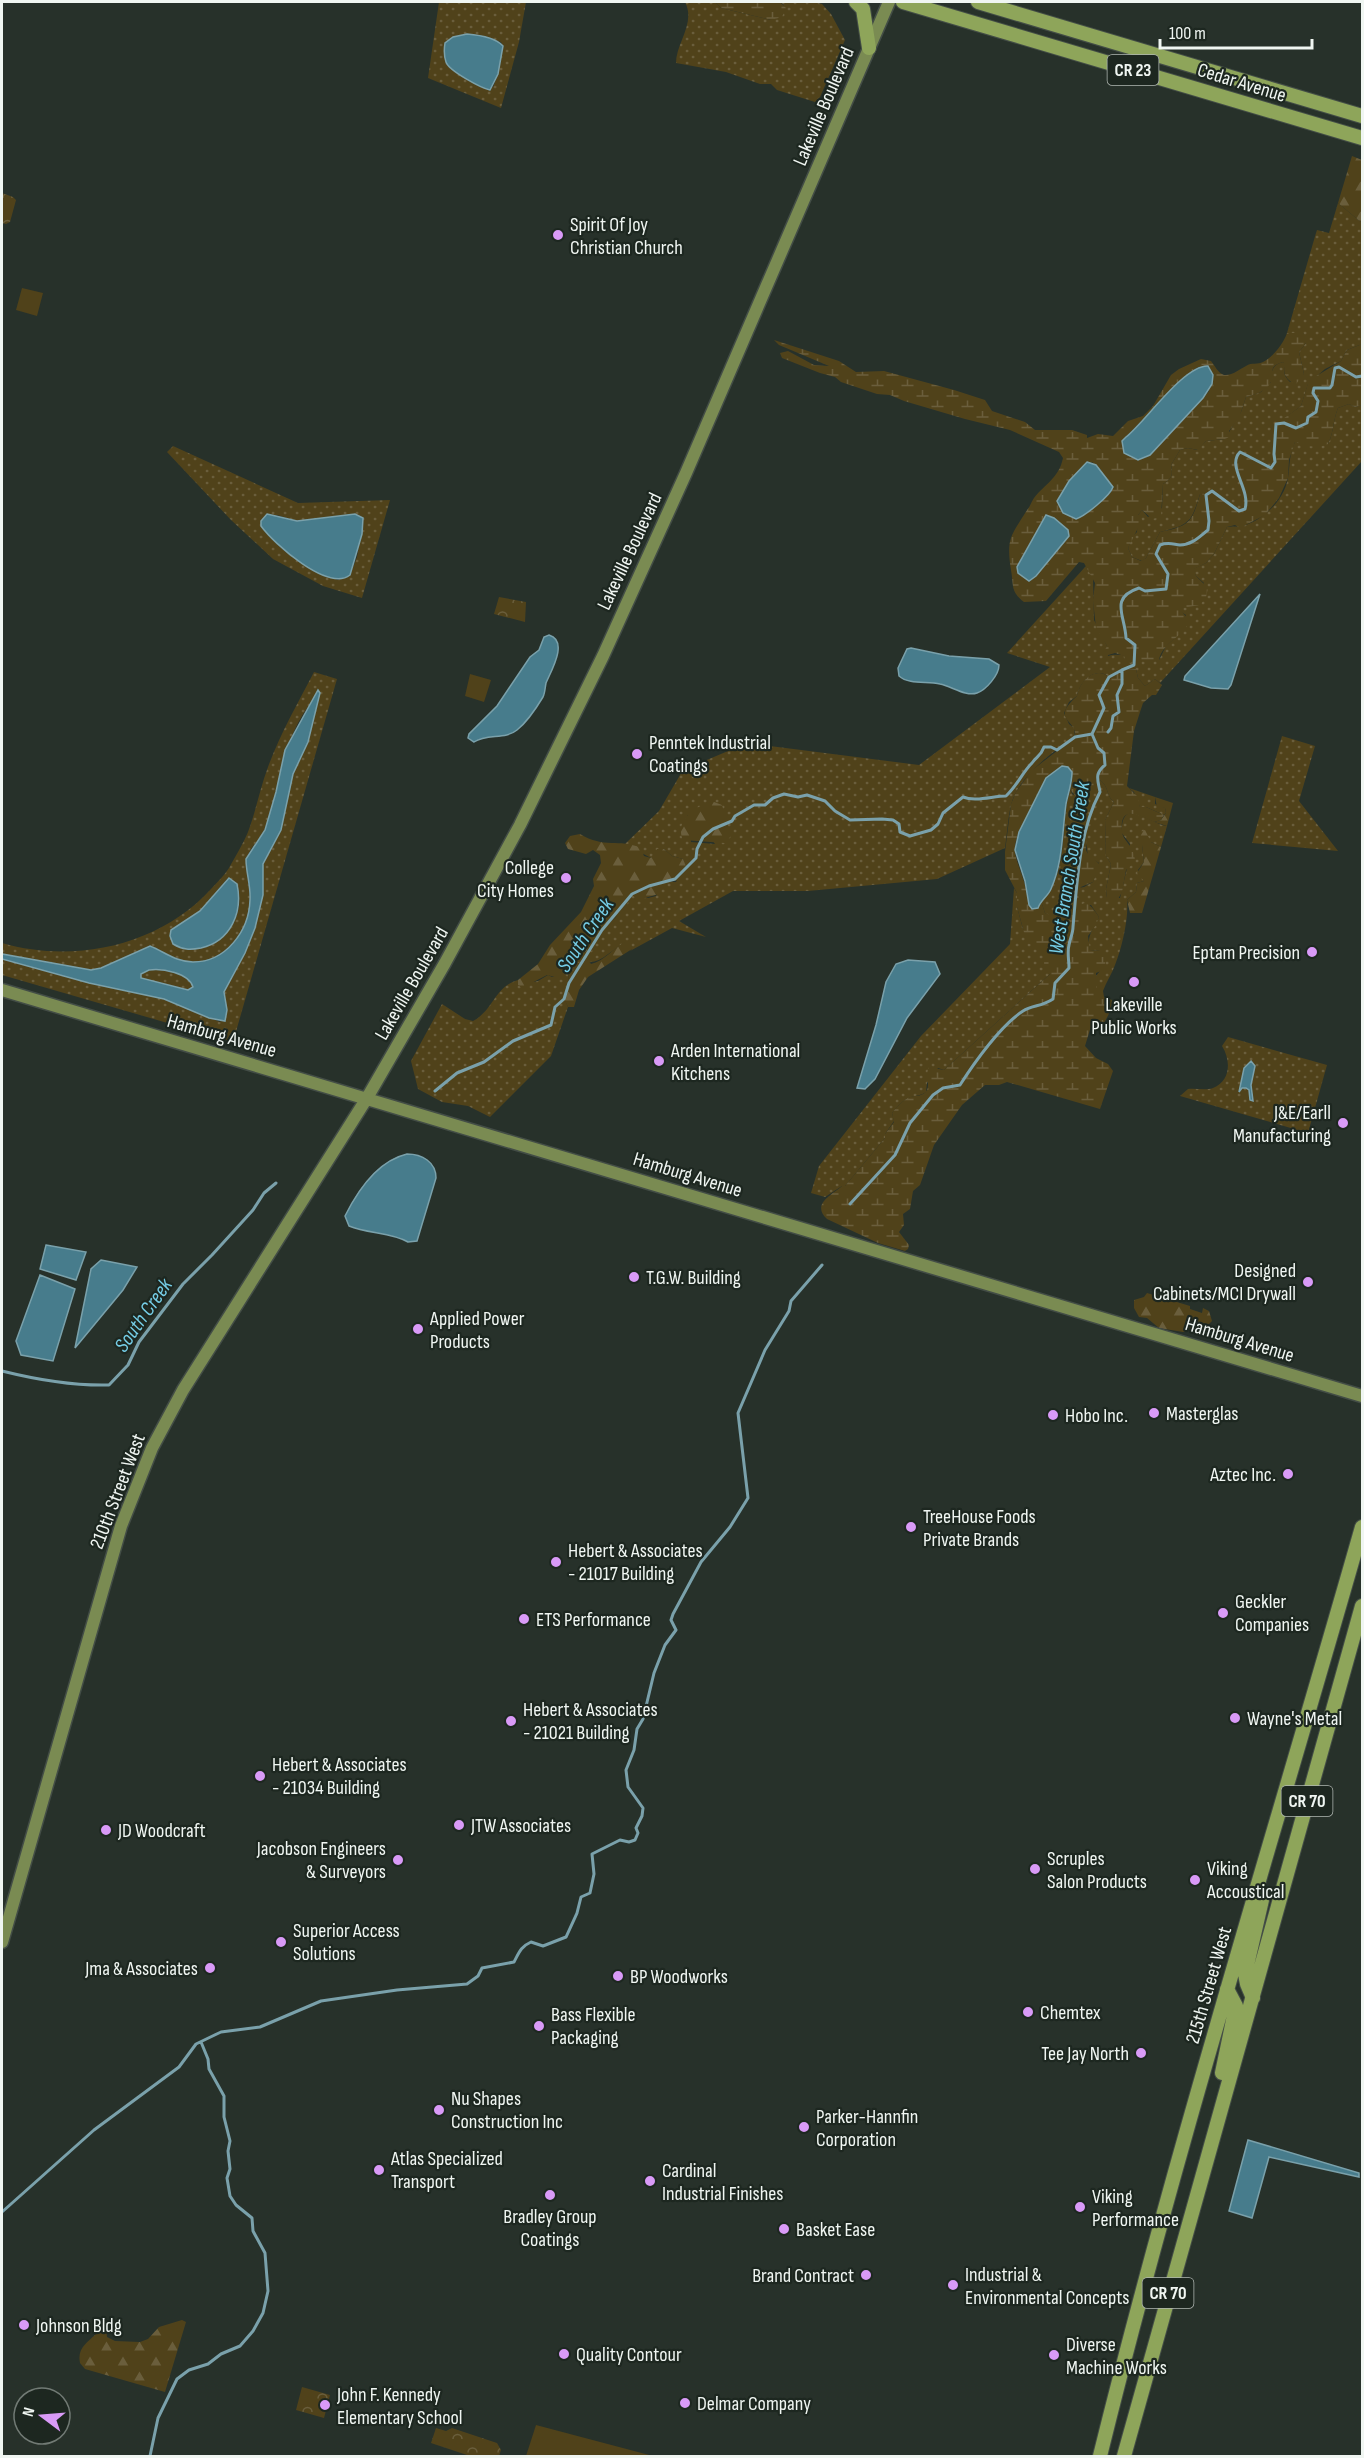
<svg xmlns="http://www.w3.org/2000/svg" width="1364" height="2458" viewBox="0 0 1364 2458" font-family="'Sofia Sans Condensed',sans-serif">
	<defs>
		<pattern id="grass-dots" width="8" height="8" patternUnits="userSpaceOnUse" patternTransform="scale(1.5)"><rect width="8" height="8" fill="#50421a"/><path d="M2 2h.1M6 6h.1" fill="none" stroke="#6a5e3c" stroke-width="1.8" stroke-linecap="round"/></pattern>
		<pattern id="forest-firs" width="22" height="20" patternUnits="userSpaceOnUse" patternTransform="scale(1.5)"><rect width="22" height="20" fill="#50421a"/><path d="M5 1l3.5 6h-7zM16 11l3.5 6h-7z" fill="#6a5e3c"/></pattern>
		<pattern id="wetland-marsh" width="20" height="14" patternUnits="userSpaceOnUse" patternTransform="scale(1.5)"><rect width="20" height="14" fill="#50421a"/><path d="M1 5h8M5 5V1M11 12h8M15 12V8" fill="none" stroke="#6a5e3c"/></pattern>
		<pattern id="park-crowns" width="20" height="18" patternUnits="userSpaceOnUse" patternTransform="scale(1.5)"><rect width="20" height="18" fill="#50421a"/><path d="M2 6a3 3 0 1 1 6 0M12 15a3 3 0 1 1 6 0" fill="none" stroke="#6a5e3c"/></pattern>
	</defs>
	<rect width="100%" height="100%" fill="#27312a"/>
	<!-- grass -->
	<path fill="url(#grass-dots)" fill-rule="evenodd" d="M439 2H526L519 42 501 108 428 78ZM488 38 501 42 503 46 498 74 493 87H480L452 69Z
		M685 2H715L721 8 771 20 784 5 780 2H814L822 4 831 14 845 40 820 97 815 102 777 90 771 84H760L726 72 676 63C676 43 696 23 685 2Z
		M1338 203 1362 223V344L1347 350 1341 361 1325 369 1308 384 1301 406 1289 415 1275 434V462L1271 468 1240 452 1234 463 1248 500 1245 509 1239 511 1200 494C1191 523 1189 525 1160 532L1146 558 1142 561 1132 557 1128 548 1133 536 1137 532 1138 515 1142 510 1148 517 1162 508 1163 484C1172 478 1173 476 1171 465L1180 450 1188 448 1197 450 1206 441 1225 439 1241 412 1246 397 1261 392 1271 382C1271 371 1272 365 1283 362L1286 364C1282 372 1285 377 1290 382L1304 374 1299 352 1306 343 1303 333H1287L1316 233 1317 230 1329 233Z
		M1349 404 1355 407 1362 405V461L1160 683 1155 679 1145 686 1138 678 1136 669 1122 670 1109 677C1096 665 1079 682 1077 696L1069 702 1064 713 1069 724 1074 728 1075 737C1052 752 1018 777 1011 805 1008 818 1007 834 1005 848L937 879 808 891H733L679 921 706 937 672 928 630 951 632 949 626 942C612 949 598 967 584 961L575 965 566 953 575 946 591 951 602 930 619 914 632 894 648 898 656 896 663 882H676L685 866 683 859 672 856 664 849 651 858 625 844 659 811 683 770 747 743 919 765 1050 667 1007 653 1086 566 1093 577 1094 620 1107 646 1108 656C1116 652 1147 659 1159 660L1166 646 1177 636 1186 615 1181 612 1182 608 1204 583 1196 576 1193 569 1206 563 1214 554 1227 527C1233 526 1240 527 1246 525 1265 518 1284 500 1288 478 1290 465 1289 454 1295 442L1328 444C1334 432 1333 420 1338 408ZM692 813 715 844 691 842 687 816Z
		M173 446 298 503 390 500 362 598 323 586 273 559 231 520 167 452ZM354 514 363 518V524L357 557 350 575 338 580C307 568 281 553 261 526L277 515 297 521Z
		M314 672 337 679 233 1042 2 975V959L89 983 164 999 220 1022 227 1010 224 992 255 928 263 895V864L281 830 293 774 308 742 320 693C280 733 284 783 264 831 260 840 249 848 248 857 244 872 251 887 250 902 248 932 225 963 192 962 176 961 164 952 150 946L101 968 91 970 10 957 2 954V943C74 964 159 946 211 889 217 882 224 876 229 868 235 857 243 844 248 832 256 811 260 788 268 767 280 734 298 703 314 672ZM227 879 236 882C246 910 233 929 210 945L171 930 200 911Z
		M1282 736 1315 746 1299 801 1338 851 1252 843Z
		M1100 780C1109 786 1106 796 1114 802L1105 820 1106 856 1111 864 1106 889 1107 898H1120L1127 868 1130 844 1121 832C1122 828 1122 821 1124 818 1131 804 1156 826 1167 826L1161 847 1151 842 1142 845 1144 862 1138 870 1144 881 1137 883 1136 892 1127 900C1129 917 1122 948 1115 965 1112 974 1106 982 1103 991H1096L1095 977 1100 971V951L1090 950C1086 936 1093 930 1099 917L1091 905 1070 907 1066 905 1050 916 1045 913 1041 901C1070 873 1059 826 1070 790L1073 795ZM1086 843 1088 856 1099 863 1093 882 1084 887 1066 890 1062 875 1077 846Z
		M1129 788 1155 797V804L1165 808 1166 813 1164 815 1146 807H1140L1134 792Z
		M1014 888 1017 893V907L1023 929 1046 953 1045 960 1051 973 944 1070 938 1068 927 1083 926 1092C920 1096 918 1095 911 1097 904 1099 897 1107 892 1113L894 1121 885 1134V1138L845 1186H842L825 1197 811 1193 819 1166 921 1036 1010 944Z
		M149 970C162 968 189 973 193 987L188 990 141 978V974Z
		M568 973 569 983 564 998 568 1007 551 1056 490 1117 468 1106 442 1102 418 1089 411 1061 442 1004 465 1019 473 1021C494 1010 494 987 518 980V985L538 981 548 975 552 977Z
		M1228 1037 1327 1065 1308 1133 1180 1096 1188 1089C1196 1088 1205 1091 1213 1088 1231 1081 1231 1060 1222 1046Z"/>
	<!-- forest -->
	<path fill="url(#forest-firs)" d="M1352 156 1362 160V223L1338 203Z
		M1155 797 1173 803 1167 826 1154 822 1161 820 1166 813 1165 808 1157 807Z
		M714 802 722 805 731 836 725 843 683 840C674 821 696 804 714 802Z
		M1145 830 1151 842 1161 847 1142 913H1130L1127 900 1136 892 1137 883 1144 881 1137 873 1144 862 1142 845 1138 842 1141 832Z
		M580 834C604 849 619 838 641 848L644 856 651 858 657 849H664L672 856 683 859 687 869C682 882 676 881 663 882L659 894 638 900 631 894 624 913C607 918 599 936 591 951L581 952 574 947 566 953 575 964 588 960 591 964C604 961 614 948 626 941L631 944 632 949 588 977 579 990 574 1007H568L564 999 569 983 568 973 559 978 547 975 522 988 518 985V980L538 964 550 945 581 912 594 886 593 879 601 863 600 855 593 850 586 854 568 849 565 843 570 836Z
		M1147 1293 1190 1306V1309L1202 1313 1203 1308 1209 1311 1212 1321 1209 1324 1198 1322 1188 1331 1183 1332 1159 1328 1147 1318 1139 1317 1134 1308V1300L1144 1297Z
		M182 2320 186 2322 165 2392 85 2369 80 2363C77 2348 87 2343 96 2334 100 2331 102 2325 105 2321L107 2337 115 2341 140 2342 148 2339 159 2327Z"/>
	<!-- wetland -->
	<path fill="url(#wetland-marsh)" fill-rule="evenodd" d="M715 2H780L786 8 782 17 771 20 721 8Z
		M1287 333H1303L1306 337V343L1299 352 1304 374 1296 384C1287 381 1282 374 1285 364L1283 362C1265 367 1277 375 1269 385 1263 393 1255 394 1246 397L1239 418 1229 431V437L1225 439 1206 441 1198 450 1188 448 1180 450 1171 465C1173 476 1172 478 1163 484L1161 517 1152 519 1142 510 1138 515 1142 520 1128 548 1132 557 1141 561 1146 558 1160 532C1189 526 1192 523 1200 494L1206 495 1212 491 1239 510 1245 509C1251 489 1226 466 1240 452L1244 454 1271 467 1275 462 1274 454 1276 424 1301 406 1308 383 1313 378 1341 361 1347 350 1362 344V405L1355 407 1349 404 1338 408C1333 420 1334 432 1328 444 1316 449 1306 446 1295 442L1289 460 1288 478 1279 498 1265 515 1240 528 1235 525 1227 527 1214 554 1206 563 1194 569 1196 576 1208 588 1206 597 1200 605 1182 608V612L1190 621C1183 637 1163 642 1159 660L1149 663 1133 658 1131 663 1126 661 1124 656 1115 653 1105 656 1104 652 1107 646 1096 628 1093 600 1095 583 1084 563 1079 562 1046 601 1024 602C1010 591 1014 586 1011 570 1006 538 1011 536 1027 510 1030 507 1031 502 1034 498 1045 484 1059 478 1063 458L1059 452 1010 430 965 419 904 401 890 395 877 394 841 382 835 377 820 373 782 358 780 353 788 351 814 365 829 366 779 345 774 340 839 361 856 372 884 371 954 390 985 400 992 411 1025 422 1035 430H1072L1087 435V438L1098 434 1113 436 1128 421 1143 416 1153 406 1171 375 1179 369 1201 359 1211 361C1215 366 1218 373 1224 375 1232 376 1240 369 1246 366 1252 362 1258 365 1263 362 1273 357 1284 343 1287 333ZM1198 367 1209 391 1203 398 1150 455 1142 459 1131 457 1126 437 1184 377ZM1092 462 1100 469 1111 492 1088 512 1059 497 1069 481ZM1046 515C1055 518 1067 525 1069 536L1017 567Z
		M1136 669 1138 678 1145 686 1155 679 1162 685 1156 695H1152L1143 703 1140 712 1134 731 1127 786 1138 797 1140 807H1146L1164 815 1161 820 1154 822C1140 815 1119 804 1122 831 1122 841 1135 845 1135 862L1126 870 1122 892 1116 903 1107 898 1106 889 1111 864 1106 856 1105 820 1114 802C1106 796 1109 786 1100 780L1096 785 1084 788 1080 795 1076 796 1070 790 1072 781 1039 795C1031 811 1013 834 1015 853 1018 867 1025 880 1027 894L1041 901 1045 913 1050 915 1061 909 1064 904C1086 913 1081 890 1099 917L1096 925 1088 936 1090 950 1100 951 1106 956 1104 970 1096 973V991H1103L1104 997 1112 1000C1111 1010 1108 1018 1102 1025L1092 1023 1085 1046 1096 1058 1108 1064 1113 1071 1100 1109 1007 1082 999 1085H985L962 1105 934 1145 920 1185 913 1191 910 1209 903 1214 904 1225 899 1232 909 1245 908 1249 905 1251 878 1243 827 1219C811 1204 832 1195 842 1186H845L885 1138V1134L894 1122 892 1113C896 1108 903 1100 910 1097 916 1095 923 1097 927 1090 930 1083 925 1075 929 1067L944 1070 1050 974 1045 971C1042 952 1050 950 1027 943L1017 907V893L1005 870V852L1011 804 1016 792 1031 771 1075 737C1078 719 1049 721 1077 696 1079 682 1095 665 1109 677L1122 670Z
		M1080 834 1088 839C1081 855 1092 855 1100 865L1093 882 1081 887 1077 893 1066 890 1062 875 1067 858 1074 854 1078 848 1076 836Z"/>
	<!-- park -->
	<path fill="url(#park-crowns)" d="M2 193 13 197 16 200 10 222 6 224 2 223Z
		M499 597 526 602 525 622 494 614Z
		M302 2387 330 2395 324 2418 296 2410Z
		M436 2428 446 2431 452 2428 497 2443 501 2450 499 2456H470L431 2443Z"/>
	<!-- garden -->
	<path fill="#50421a" d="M22 288 43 293 37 316 16 310Z
		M470 674 491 680 484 702 465 696Z
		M536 2425 653 2456H526Z"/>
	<!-- water -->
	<path fill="#477c8c" stroke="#7aa1ab" stroke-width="1.5" fill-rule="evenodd" d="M467 34C479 35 495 37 503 46L498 74 490 90C481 88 449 71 446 62 444 56 444 49 445 43L453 37Z
		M1208 366 1213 375 1212 384 1203 398 1150 455 1138 460 1124 453 1122 441 1126 437C1146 421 1184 365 1208 366Z
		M1087 462 1096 465 1113 487C1110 496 1085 516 1076 519L1063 513 1057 501 1069 481Z
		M267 514 297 521 355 514 363 518 362 534 350 575C328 592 274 544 261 526V521Z
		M1046 515 1054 518 1068 530 1069 536 1036 576 1029 581 1018 573 1017 567Z
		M1260 594 1231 685 1228 689 1211 688 1184 680 1185 676Z
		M549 635C569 641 551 671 546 683 545 688 545 693 543 697 537 707 527 722 517 730 505 740 487 733 474 742L468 738 469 734 497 706 530 657 539 650 544 637Z
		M911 648 949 656 989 659 999 665C999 675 986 690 977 693 966 697 951 686 940 684 927 681 909 685 899 676L898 668 907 649Z
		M318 690 320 693 308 742 293 774 281 830 263 864V895L255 928 245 953 224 992 227 1010 225 1021 209 1018 164 999 89 983 2 959V954L91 970 101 968 150 946C165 952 176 962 193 962 226 962 249 931 250 900 251 886 246 873 246 859L265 830 276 792 285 750ZM149 970C162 968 189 973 193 987L188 990 141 978V974Z
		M1062 766 1068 767 1072 772C1072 784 1068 793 1066 804 1062 833 1063 862 1051 889 1048 896 1041 900 1038 908L1032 909 1029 905 1025 881 1015 850 1019 832 1046 778Z
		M229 878 237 884C243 912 231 941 201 948 190 950 183 950 173 944L170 936 171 930 200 911Z
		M908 960 935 962 940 974 907 1018 875 1079 865 1089 857 1088 876 1025 886 982 896 964Z
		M1251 1061 1255 1066 1251 1085 1253 1101 1250 1100 1249 1090 1246 1088H1242L1239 1092 1244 1068Z
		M407 1154C422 1154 436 1162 436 1178L417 1241 408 1242C391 1232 368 1234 349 1226L345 1216C358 1190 377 1161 407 1154Z
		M46 1245 86 1252 76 1280 40 1269Z
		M101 1260 137 1267 123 1290 75 1348 91 1269Z
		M40 1275 75 1289 53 1361 21 1355 16 1341Z
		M1248 2140 1359 2173V2177L1269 2157 1252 2218 1229 2211Z"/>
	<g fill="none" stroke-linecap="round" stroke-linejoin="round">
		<!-- stream -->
		<path stroke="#7aa1ab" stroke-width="3" d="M1108 732 1111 728 1113 716 1119 712 1117 695 1122 684V670L1134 665 1135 645 1126 638C1125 615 1109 598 1139 588L1145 591 1166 589 1168 574 1156 554 1160 545C1168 542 1172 544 1180 545 1192 545 1200 536 1208 530L1209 521 1206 495 1212 491 1239 511 1245 509C1251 489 1226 466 1240 452L1244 454 1271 468 1275 462 1274 454 1276 424 1284 423 1296 428 1307 423 1308 417 1316 412 1318 401 1313 393 1314 388H1330L1332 385 1335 368 1339 367 1356 377 1362 376
			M1092 734 1104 708 1099 695 1109 677 1122 670
			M435 1091 457 1073 484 1062 513 1041 551 1025 555 1007 564 999 569 983 602 930 632 894 649 886 675 879 696 858 697 849 703 837 713 829 732 821 735 816 754 805H765L773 798 784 794 798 797 807 795 825 801 835 811 850 820 882 819 893 820 899 824 900 832 910 836 931 830 938 824 943 813 963 797C975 802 993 796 1006 796 1017 786 1022 773 1032 763 1037 756 1041 756 1044 747H1051L1057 750 1075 737 1092 734
			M850 1204 895 1155 910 1123 933 1095 943 1088 960 1085C974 1063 1001 1025 1023 1011 1032 1005 1041 1007 1053 999L1055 983 1069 968C1069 960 1067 952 1069 945 1070 939 1073 933 1073 927 1077 883 1079 831 1100 792 1098 780 1094 774 1105 765L1104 753 1098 748 1092 734
			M2 1371C38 1380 72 1386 109 1385L128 1365 139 1342 183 1284 212 1255 253 1210 264 1193 276 1183
			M2 2212 94 2130 179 2067 196 2044 221 2032 260 2027 321 2001 397 1990 467 1984 478 1976 482 1968 514 1962C519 1953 520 1947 531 1942L543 1946 566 1937 577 1913 581 1897 590 1893 594 1874 592 1854 620 1840 629 1842 635 1840 638 1833 636 1828 642 1816 643 1808 628 1787 626 1770 634 1750 637 1729 643 1719 654 1673 665 1645 676 1630 671 1620 673 1614 701 1562 730 1527 748 1498 738 1413 765 1350 789 1311 791 1301 822 1265
			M150 2456 158 2418 177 2379 189 2370 208 2364 221 2354 240 2346 253 2331 263 2313 268 2291 265 2253 253 2231 252 2218 236 2205 230 2196 227 2178 230 2169 228 2151 230 2141 224 2117V2096L209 2069 208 2059 201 2042"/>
		<!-- secondary casing -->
		<g stroke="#434d46" stroke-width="15">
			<path id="secondary" d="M2 990 1362 1396
				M2 1942 121 1526 152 1448 183 1390 367 1098 445 963 520 825 603 656 686 473 889 2"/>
		</g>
		<!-- primary casing -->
		<g stroke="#434d46" stroke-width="16">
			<path id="primary" d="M856 2 863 9 869 48
				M903 2 1362 138
				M978 2 1362 116
				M1253 1998 1247 1984 1245 1974 1262 1900
				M1222 2073 1236 2006 1227 1989
				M1100 2456C1177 2144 1274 1836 1362 1527
				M1124 2456 1362 1606"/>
		</g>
		<!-- secondary -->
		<use href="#secondary" stroke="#7a8b52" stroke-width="12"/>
		<!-- primary -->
		<use href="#primary" stroke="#8ea55a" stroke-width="14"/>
	</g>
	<!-- markers -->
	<g fill="#d99af7" stroke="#1d2720" stroke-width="2">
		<circle cx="558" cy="235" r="6"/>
		<circle cx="637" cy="754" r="6"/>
		<circle cx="566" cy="878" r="6"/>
		<circle cx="1312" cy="952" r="6"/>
		<circle cx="1134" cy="982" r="6"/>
		<circle cx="659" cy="1061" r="6"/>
		<circle cx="1343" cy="1123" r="6"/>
		<circle cx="634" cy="1277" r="6"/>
		<circle cx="1308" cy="1282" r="6"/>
		<circle cx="418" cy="1329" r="6"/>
		<circle cx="1154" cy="1413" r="6"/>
		<circle cx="1053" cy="1415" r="6"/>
		<circle cx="1288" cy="1474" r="6"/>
		<circle cx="911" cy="1527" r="6"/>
		<circle cx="556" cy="1562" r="6"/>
		<circle cx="1223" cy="1613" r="6"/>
		<circle cx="524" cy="1619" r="6"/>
		<circle cx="1235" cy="1718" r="6"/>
		<circle cx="511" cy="1721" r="6"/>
		<circle cx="260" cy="1776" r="6"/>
		<circle cx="459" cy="1825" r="6"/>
		<circle cx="106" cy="1830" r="6"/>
		<circle cx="398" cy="1860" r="6"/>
		<circle cx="1035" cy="1869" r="6"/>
		<circle cx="1195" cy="1880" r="6"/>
		<circle cx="281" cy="1942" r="6"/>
		<circle cx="210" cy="1968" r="6"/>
		<circle cx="618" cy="1976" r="6"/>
		<circle cx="1028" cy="2012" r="6"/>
		<circle cx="539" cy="2026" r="6"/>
		<circle cx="1141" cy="2053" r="6"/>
		<circle cx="439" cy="2110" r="6"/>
		<circle cx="804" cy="2127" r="6"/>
		<circle cx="379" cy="2170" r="6"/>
		<circle cx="650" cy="2181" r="6"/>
		<circle cx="550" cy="2195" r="6"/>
		<circle cx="1080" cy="2207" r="6"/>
		<circle cx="784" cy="2229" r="6"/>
		<circle cx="866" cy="2275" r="6"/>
		<circle cx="953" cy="2285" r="6"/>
		<circle cx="24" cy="2325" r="6"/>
		<circle cx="564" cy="2354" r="6"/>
		<circle cx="1054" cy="2355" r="6"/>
		<circle cx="685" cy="2403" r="6"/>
		<circle cx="325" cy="2405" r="6"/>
	</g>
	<g text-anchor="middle" stroke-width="4.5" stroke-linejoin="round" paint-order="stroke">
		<!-- shield labels -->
		<g fill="#1d2720" stroke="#b1b8b3" stroke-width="1.5">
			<rect x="1107.5" y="55" width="51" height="30" rx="4.5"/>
			<rect x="1281.5" y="1786" width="51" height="30" rx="4.5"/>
			<rect x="1142.5" y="2278" width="51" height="30" rx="4.5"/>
		</g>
		<g font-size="18" font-weight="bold" fill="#f0f6f2">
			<text x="1133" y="76">CR 23</text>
			<text x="1307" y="1807">CR 70</text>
			<text x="1168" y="2299">CR 70</text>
		</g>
		<!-- street labels -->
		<g font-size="20" fill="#f0f6f2" stroke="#1d2720">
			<text transform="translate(1242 82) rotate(17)" y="7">Cedar Avenue</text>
			<text transform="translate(823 106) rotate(-67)" y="7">Lakeville Boulevard</text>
			<text transform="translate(629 551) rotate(-65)" y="7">Lakeville Boulevard</text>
			<text transform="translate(411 983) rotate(-60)" y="7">Lakeville Boulevard</text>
			<text transform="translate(222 1035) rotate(16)" y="7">Hamburg Avenue</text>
			<text transform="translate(688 1174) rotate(17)" y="7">Hamburg Avenue</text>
			<text transform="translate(1240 1339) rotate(17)" y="7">Hamburg Avenue</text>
			<text transform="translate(117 1491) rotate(-69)" y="7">210th Street West</text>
			<text transform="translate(1208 1985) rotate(-74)" y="7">215th Street West</text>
		</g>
		<!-- poi labels -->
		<g font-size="20" fill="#f0f6f2" stroke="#1d2720" text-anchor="start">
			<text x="570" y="231">Spirit Of Joy<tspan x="570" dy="23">Christian Church</tspan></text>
			<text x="649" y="749">Penntek Industrial<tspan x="649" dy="23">Coatings</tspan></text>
			<text x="554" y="874" text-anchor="end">College<tspan x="554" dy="23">City Homes</tspan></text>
			<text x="1300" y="959" text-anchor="end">Eptam Precision</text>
			<text x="1134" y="1011" text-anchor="middle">Lakeville<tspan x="1134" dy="23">Public Works</tspan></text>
			<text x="671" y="1057">Arden International<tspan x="671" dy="23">Kitchens</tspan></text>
			<text x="1331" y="1119" text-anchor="end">J&amp;E/Earll<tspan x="1331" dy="23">Manufacturing</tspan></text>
			<text x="1296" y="1277" text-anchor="end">Designed<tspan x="1296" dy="23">Cabinets/MCI Drywall</tspan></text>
			<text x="646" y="1284">T.G.W. Building</text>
			<text x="430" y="1325">Applied Power<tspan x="430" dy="23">Products</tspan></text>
			<text x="1166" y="1420">Masterglas</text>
			<text x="1065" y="1422">Hobo Inc.</text>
			<text x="1276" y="1481" text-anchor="end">Aztec Inc.</text>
			<text x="923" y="1523">TreeHouse Foods<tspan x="923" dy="23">Private Brands</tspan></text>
			<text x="568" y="1557">Hebert &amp; Associates<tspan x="568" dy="23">- 21017 Building</tspan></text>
			<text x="1235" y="1608">Geckler<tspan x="1235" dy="23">Companies</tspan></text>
			<text x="536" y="1626">ETS Performance</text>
			<text x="523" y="1716">Hebert &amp; Associates<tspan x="523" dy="23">- 21021 Building</tspan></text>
			<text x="1247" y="1725">Wayne's Metal</text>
			<text x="272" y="1771">Hebert &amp; Associates<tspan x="272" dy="23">- 21034 Building</tspan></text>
			<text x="471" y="1832">JTW Associates</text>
			<text x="118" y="1837">JD Woodcraft</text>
			<text x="386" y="1855" text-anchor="end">Jacobson Engineers<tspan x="386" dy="23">&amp; Surveyors</tspan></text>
			<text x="1047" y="1865">Scruples<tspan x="1047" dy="23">Salon Products</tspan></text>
			<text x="1207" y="1875">Viking<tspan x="1207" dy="23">Accoustical</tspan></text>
			<text x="293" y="1937">Superior Access<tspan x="293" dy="23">Solutions</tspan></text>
			<text x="198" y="1975" text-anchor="end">Jma &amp; Associates</text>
			<text x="630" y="1983">BP Woodworks</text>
			<text x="1040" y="2019">Chemtex</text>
			<text x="551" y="2021">Bass Flexible<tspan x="551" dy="23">Packaging</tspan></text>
			<text x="1129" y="2060" text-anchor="end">Tee Jay North</text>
			<text x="451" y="2105">Nu Shapes<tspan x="451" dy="23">Construction Inc</tspan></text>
			<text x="816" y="2123">Parker-Hannfin<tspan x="816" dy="23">Corporation</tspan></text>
			<text x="391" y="2165">Atlas Specialized<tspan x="391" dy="23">Transport</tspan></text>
			<text x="662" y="2177">Cardinal<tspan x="662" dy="23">Industrial Finishes</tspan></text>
			<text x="1092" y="2203">Viking<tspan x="1092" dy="23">Performance</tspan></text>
			<text x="550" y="2223" text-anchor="middle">Bradley Group<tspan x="550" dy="23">Coatings</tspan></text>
			<text x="796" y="2236">Basket Ease</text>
			<text x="965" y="2281">Industrial &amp;<tspan x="965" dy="23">Environmental Concepts</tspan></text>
			<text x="854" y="2282" text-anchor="end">Brand Contract</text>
			<text x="36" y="2332">Johnson Bldg</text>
			<text x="1066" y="2351">Diverse<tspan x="1066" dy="23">Machine Works</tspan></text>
			<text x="576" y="2361">Quality Contour</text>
			<text x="337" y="2401">John F. Kennedy<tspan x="337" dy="23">Elementary School</tspan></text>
			<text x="697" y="2410">Delmar Company</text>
		</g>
		<!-- water labels -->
		<g font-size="21" font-style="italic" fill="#75cde6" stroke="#1d2720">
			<text transform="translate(1069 868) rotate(-81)" y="7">West Branch South Creek</text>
			<text transform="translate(585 935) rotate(-56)" y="7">South Creek</text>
			<text transform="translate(143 1315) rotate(-55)" y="7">South Creek</text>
		</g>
	</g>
	<!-- border -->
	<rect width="1364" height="2458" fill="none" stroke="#f0f6f2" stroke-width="6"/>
	<!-- north arrow -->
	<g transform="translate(42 2416) rotate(286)"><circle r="28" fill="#1d2720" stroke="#717a74" stroke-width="1.5"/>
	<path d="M0-4.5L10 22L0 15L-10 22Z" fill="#d99af7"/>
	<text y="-9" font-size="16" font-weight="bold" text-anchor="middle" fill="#f0f6f2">N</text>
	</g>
	<!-- scale -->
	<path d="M1160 39v9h152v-9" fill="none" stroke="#f0f6f2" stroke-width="3"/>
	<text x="1169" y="39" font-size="18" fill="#f0f6f2" stroke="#1d2720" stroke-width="4.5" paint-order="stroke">100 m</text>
</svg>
